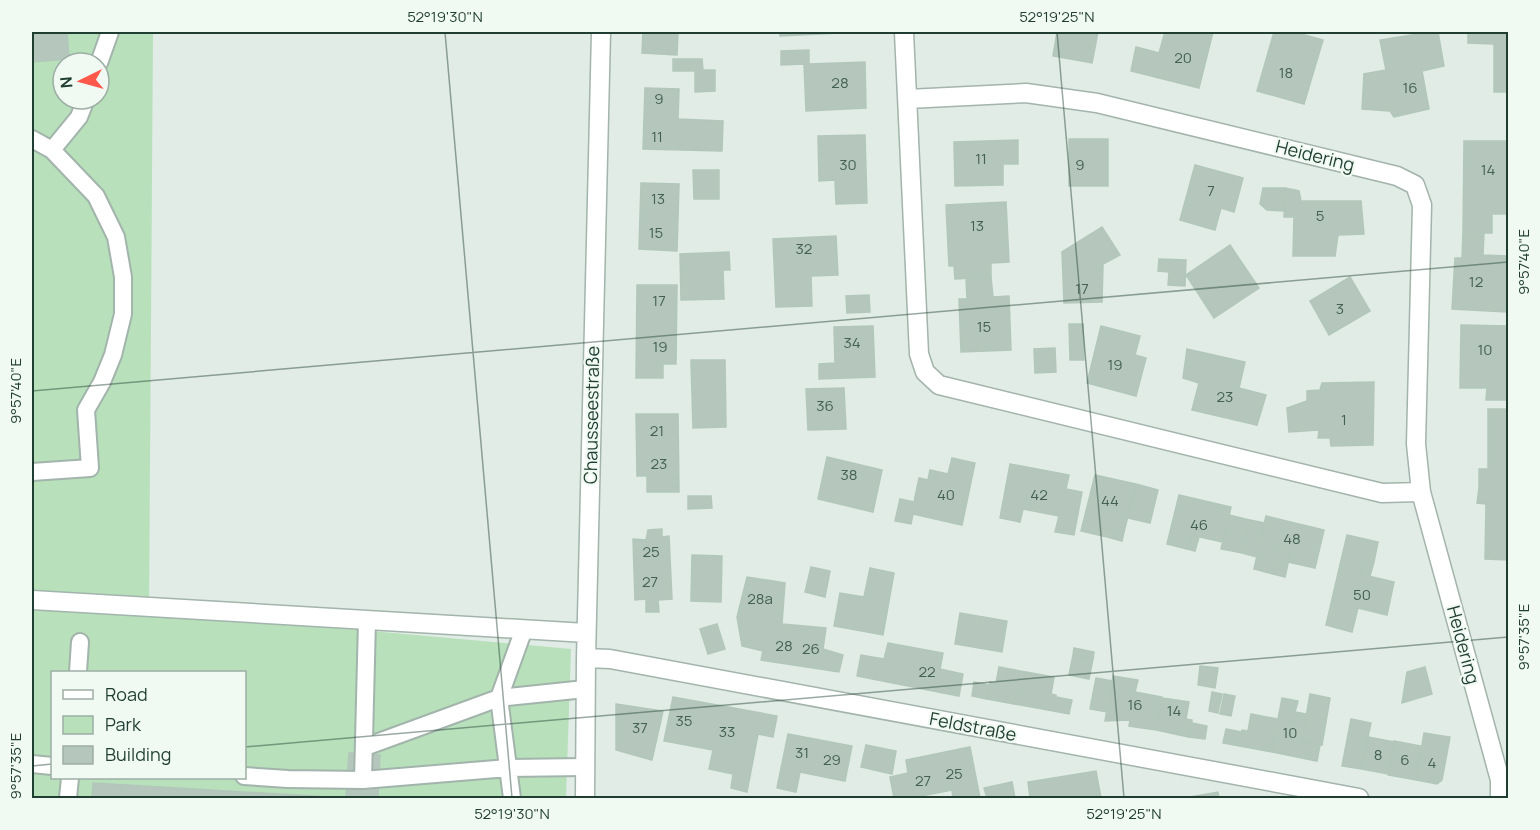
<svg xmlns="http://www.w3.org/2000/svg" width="1540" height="830" viewBox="0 0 1540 830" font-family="Manrope,sans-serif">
	<rect width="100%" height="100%" fill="#e0ece5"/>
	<!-- green -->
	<path fill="#b7e0bb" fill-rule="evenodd" d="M32 32H153L149 611 571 649 566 798H32ZM63 63H99V99H63ZM52 672H244V778H52Z"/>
	<!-- building -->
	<path fill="#b5c7bd" stroke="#b2c7ba" stroke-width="1.5" d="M32 32H67L69 59 32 62Z
		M643 32H678L677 55 642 53Z
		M780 32H839V33L780 36Z
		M1057 32H1098L1092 63 1053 56Z
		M1165 32H1213L1199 88 1131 71 1136 47 1159 53Z
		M1274 32H1294L1323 40 1304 104 1257 91Z
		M1430 32H1438L1444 66 1422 71 1429 109 1394 117 1390 111 1362 109 1364 74 1386 70 1380 40Z
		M1468 32H1508V92H1494V44L1468 43Z
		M809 50V64L865 62 866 108 806 111 804 64 781 65V51Z
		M673 59H702L703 70H715V91L695 92V71H673Z
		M645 88 679 89 678 119 723 121 722 151 643 149Z
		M865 135 867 203 836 204 835 180 819 181 818 136Z
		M1069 139H1108V186H1069Z
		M1018 140V164H1003V185L955 186 954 142Z
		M1464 141H1508V214H1492V233H1463Z
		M1195 165 1243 178 1234 212 1221 208 1215 230 1180 220Z
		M693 170H719V199H694Z
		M641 183 679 184 677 251 639 249Z
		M1263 188H1285L1284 211 1267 210 1260 204Z
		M1285 188 1299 191 1301 201H1361L1364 234 1338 235 1335 256H1293L1294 217H1284Z
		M1006 202 1009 262 991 263V277L955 279 954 266H949L946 205Z
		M1102 227 1120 255 1103 264 1102 302 1064 303 1062 252Z
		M1463 233H1484L1483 255 1508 256 1506 312 1452 309 1455 258H1462Z
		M836 236 838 275 811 276 812 306 776 307 773 239Z
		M1230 245 1259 288 1214 318 1186 275Z
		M729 252 730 270H723L724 299 681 300 680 254Z
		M1159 259 1186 260 1185 286 1168 285 1169 272 1158 271Z
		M991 277 993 297 1009 296 1011 350 961 352 959 299H967L966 278Z
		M1350 277 1370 311 1329 335 1310 301Z
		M637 285H677L676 364H663V378H636Z
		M869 295 870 312 847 313 846 296Z
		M1069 324H1083L1084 360H1070Z
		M1461 325 1508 326 1507 389H1508V400H1486L1487 388H1460Z
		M873 326 875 377 819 379V364L835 363 834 327Z
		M1101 326 1140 336 1135 355 1146 358 1136 396 1087 383Z
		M1055 348 1056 372 1035 373 1034 349Z
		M1187 349 1245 362 1239 388 1266 395 1257 425 1192 410 1199 383 1183 378Z
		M691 360H725L726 427 693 428Z
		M1374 382 1373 445 1331 446 1330 438H1318L1319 430 1289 432 1287 408 1307 401V391L1320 390 1322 383Z
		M844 388 846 429 808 430 806 389Z
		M1488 409H1508L1507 488H1479V469H1488Z
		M636 414H678L679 492H647V476H637Z
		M827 457 882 470 873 512 818 499Z
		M952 458 975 463 962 525 913 514 911 524 895 521 900 499 914 502 919 478 928 480 930 470 948 474Z
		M1010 464 1069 475 1066 489 1082 492 1074 535 1055 532 1059 516 1023 509 1020 522 1000 518Z
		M1095 475 1136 484 1124 532 1104 528 1103 536 1081 531Z
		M1136 484 1158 490 1150 523 1128 518Z
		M1479 488H1507L1508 560 1485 559 1486 504 1477 503Z
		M1179 495 1231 507 1223 542 1191 535 1187 549 1167 544Z
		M688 496H711L712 508 688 509Z
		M1229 515 1250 520 1242 553 1221 549Z
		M1266 516 1324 530 1315 568 1288 562 1291 550 1279 547 1273 574 1254 569Z
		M1250 520 1265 523 1257 557 1242 553Z
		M1104 528 1124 532 1122 541 1103 536Z
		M662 529V537L669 536 672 599 658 600 659 612H646V599L635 600 633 539 646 540 648 530Z
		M1191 535 1199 537 1195 551 1187 549Z
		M1347 535 1378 542 1374 562 1363 560 1360 574 1339 569Z
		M1279 547 1291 550 1285 577 1273 574Z
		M692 555 722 556 721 602 691 601Z
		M1363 560 1374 562 1370 576 1360 574Z
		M811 567 830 571 825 597 805 592Z
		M870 568 894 573 883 635 834 626 840 593 864 597Z
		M1339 569 1394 582 1387 615 1358 608 1352 632 1326 625Z
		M747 577 785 583 782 624 826 628 823 649 843 655 839 672 761 660 763 651 742 646 737 617Z
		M960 613 1007 621 1002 652 955 644Z
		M717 624 725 649 708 654 700 629Z
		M888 643 943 653 940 669 963 674 959 696 857 676 861 655 884 659Z
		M1074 648 1094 652 1093 659 1073 655Z
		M1073 655 1093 659 1089 679 1069 675Z
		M1200 666 1218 668 1215 688 1198 685Z
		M999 667 1026 672 1020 705 987 699 990 682 996 683Z
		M1425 667 1432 694 1402 703 1407 672Z
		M1026 672 1054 677 1051 694 1056 695V697L1072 700 1069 714 1020 705Z
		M1113 676 1138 680 1135 692 1162 697 1156 730 1129 726 1130 720 1105 721Z
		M1096 678 1113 681 1107 712 1090 709Z
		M974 682 990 685 987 699 972 696Z
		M1212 692 1222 694 1218 713 1209 711Z
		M1224 694 1235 696 1231 716 1220 714Z
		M1310 694 1330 698 1322 745 1302 741Z
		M673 697 777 716 773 737 758 734 747 792 731 788 733 774 709 769 713 750 664 741Z
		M1162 698 1189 702 1186 719 1192 720 1189 737 1156 730Z
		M1282 698 1298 701 1295 712 1307 714 1305 724 1278 719Z
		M616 704 663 711 652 760 616 750Z
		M1251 714 1278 719 1272 752 1239 746 1242 730 1248 731Z
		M1278 719 1305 724 1302 741 1320 745 1317 761 1272 752Z
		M1351 719 1371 723 1361 769 1342 766Z
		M1192 723 1207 726 1205 739 1189 737Z
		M1226 729 1242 732 1239 746 1223 743Z
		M1424 733 1450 737 1442 780 1437 784 1416 780Z
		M788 734 852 746 845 781 800 772 796 792 777 788Z
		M1368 737 1395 742 1388 774 1361 769Z
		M1394 741 1421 746 1416 780 1388 775Z
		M866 745 896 751 892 774 861 767Z
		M970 747 980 798H953L952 790 911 798H894L890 777 908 773 906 760Z
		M349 753 380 755 378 798H375L376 793 349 791V798H346Z
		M1096 771 1101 798H1030L1028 782Z
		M1012 782 1015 798H987L984 788Z
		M93 783 346 798H349V791L376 793 375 798H92Z
		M1218 792 1219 798H1184Z"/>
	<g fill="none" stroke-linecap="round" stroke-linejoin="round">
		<!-- lane casing -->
		<g stroke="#a2b4ab" stroke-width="20">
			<path id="lane" d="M99 63 110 32
				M32 139 52 150 96 196 116 237 123 277V314L113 355 102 382 86 410 90 468 32 472
				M52 150 79 117 86 99
				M78 672 80 642
				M365 747 499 698 585 689
				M32 764 52 766
				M244 776 288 779 363 780 508 768 585 767
				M363 780 367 620
				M68 798 70 778
				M512 798 499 698 524 629"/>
		</g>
		<!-- street casing -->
		<g stroke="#a2b4ab" stroke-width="21">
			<path id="street" d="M904 32 919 354 925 372 939 385 1382 493 1421 492
				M908 99 1026 93 1097 103 1397 176 1415 185 1422 205 1416 444 1421 492 1500 780V798
				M32 600 586 633
				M586 658 610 659 1359 798
				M585 798 586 658 601 32"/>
		</g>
		<!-- lane -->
		<use href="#lane" stroke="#fff" stroke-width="16"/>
		<!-- street -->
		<use href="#street" stroke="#fff" stroke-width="18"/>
	</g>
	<!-- ticks -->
	<path fill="none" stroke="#1f3e31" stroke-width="1.5" stroke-opacity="0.45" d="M445 32 512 798M1057 32 1124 798M32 391 1508 262M244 747 1508 637M32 766 52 764"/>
	<g text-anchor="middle" stroke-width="4.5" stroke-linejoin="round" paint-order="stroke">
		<!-- number labels -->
		<g font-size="15" fill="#446054">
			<text x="1183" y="63">20</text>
			<text x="1286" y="78">18</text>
			<text x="840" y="88">28</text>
			<text x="1410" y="93">16</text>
			<text x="659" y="104">9</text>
			<text x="657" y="142">11</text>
			<text x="981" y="164">11</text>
			<text x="848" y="170">30</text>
			<text x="1080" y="170">9</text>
			<text x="1488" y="175">14</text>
			<text x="1211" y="196">7</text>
			<text x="658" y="204">13</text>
			<text x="1320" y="221">5</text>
			<text x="977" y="231">13</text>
			<text x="656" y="238">15</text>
			<text x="804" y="254">32</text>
			<text x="1476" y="287">12</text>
			<text x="1082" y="294">17</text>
			<text x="659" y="306">17</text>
			<text x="1340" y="314">3</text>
			<text x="984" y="332">15</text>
			<text x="852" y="348">34</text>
			<text x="660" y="352">19</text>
			<text x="1485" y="355">10</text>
			<text x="1115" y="370">19</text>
			<text x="1225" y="402">23</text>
			<text x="825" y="411">36</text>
			<text x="1344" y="425">1</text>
			<text x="657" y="436">21</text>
			<text x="659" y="469">23</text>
			<text x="849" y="480">38</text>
			<text x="946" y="500">40</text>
			<text x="1039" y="500">42</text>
			<text x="1110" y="506">44</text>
			<text x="1199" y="530">46</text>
			<text x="1292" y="544">48</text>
			<text x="651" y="557">25</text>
			<text x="650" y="587">27</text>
			<text x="1362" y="600">50</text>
			<text x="760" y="604">28a</text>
			<text x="784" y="651">28</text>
			<text x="811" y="654">26</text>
			<text x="927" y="677">22</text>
			<text x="1135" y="710">16</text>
			<text x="1174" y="716">14</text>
			<text x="684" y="726">35</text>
			<text x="640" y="733">37</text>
			<text x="727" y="737">33</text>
			<text x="1290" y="738">10</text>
			<text x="802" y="758">31</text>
			<text x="1378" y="760">8</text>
			<text x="832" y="765">29</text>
			<text x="1405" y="765">6</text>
			<text x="1432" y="768">4</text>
			<text x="954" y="779">25</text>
			<text x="923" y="786">27</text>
		</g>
		<!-- street labels -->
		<g font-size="18" fill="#1f3e31" stroke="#f1f9f3">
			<text transform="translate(1315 156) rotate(14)" y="6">Heidering</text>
			<text transform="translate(592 415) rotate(-89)" y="6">Chausseestraße</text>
			<text transform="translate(1463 645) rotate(75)" y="6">Heidering</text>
			<text transform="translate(973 727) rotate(11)" y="6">Feldstraße</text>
		</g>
	</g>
	<!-- border -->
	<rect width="1540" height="830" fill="none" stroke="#f1f9f3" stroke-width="66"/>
	<!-- legend -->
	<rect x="51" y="671" width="195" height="108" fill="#f1f9f3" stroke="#9daea5" stroke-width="1.5"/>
	<rect x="63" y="690" width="30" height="9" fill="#ffffff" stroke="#9daea5" stroke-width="1.5"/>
	<text x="105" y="701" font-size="18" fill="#1f3e31">Road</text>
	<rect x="63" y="716" width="30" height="18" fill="#b7e0bb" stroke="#9daea5" stroke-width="1.5"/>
	<text x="105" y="731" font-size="18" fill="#1f3e31">Park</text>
	<rect x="63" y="746" width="30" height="18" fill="#b5c7bd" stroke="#9daea5" stroke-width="1.5"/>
	<text x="105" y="761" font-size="18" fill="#1f3e31">Building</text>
	<!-- north arrow -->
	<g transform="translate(81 81) rotate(265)"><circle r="28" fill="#f1f9f3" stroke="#9daea5" stroke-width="1.5"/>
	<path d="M0-4.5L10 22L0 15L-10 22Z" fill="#ff594c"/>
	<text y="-9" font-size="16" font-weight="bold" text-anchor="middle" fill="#1f3e31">N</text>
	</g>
	<rect x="33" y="33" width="1474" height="764" fill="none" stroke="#1f3e31" stroke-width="2"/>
	<g font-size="15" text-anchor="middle" fill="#1f3e31">
		<text x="445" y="22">52°19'30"N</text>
		<text x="1057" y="22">52°19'25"N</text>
		<text transform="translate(1524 262) rotate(-90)" y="5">9°57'40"E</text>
		<text transform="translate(16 391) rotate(-90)" y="5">9°57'40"E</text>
		<text transform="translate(1524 637) rotate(-90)" y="5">9°57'35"E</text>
		<text transform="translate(16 766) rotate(-90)" y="5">9°57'35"E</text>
		<text x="512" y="819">52°19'30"N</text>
		<text x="1124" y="819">52°19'25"N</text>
	</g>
</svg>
